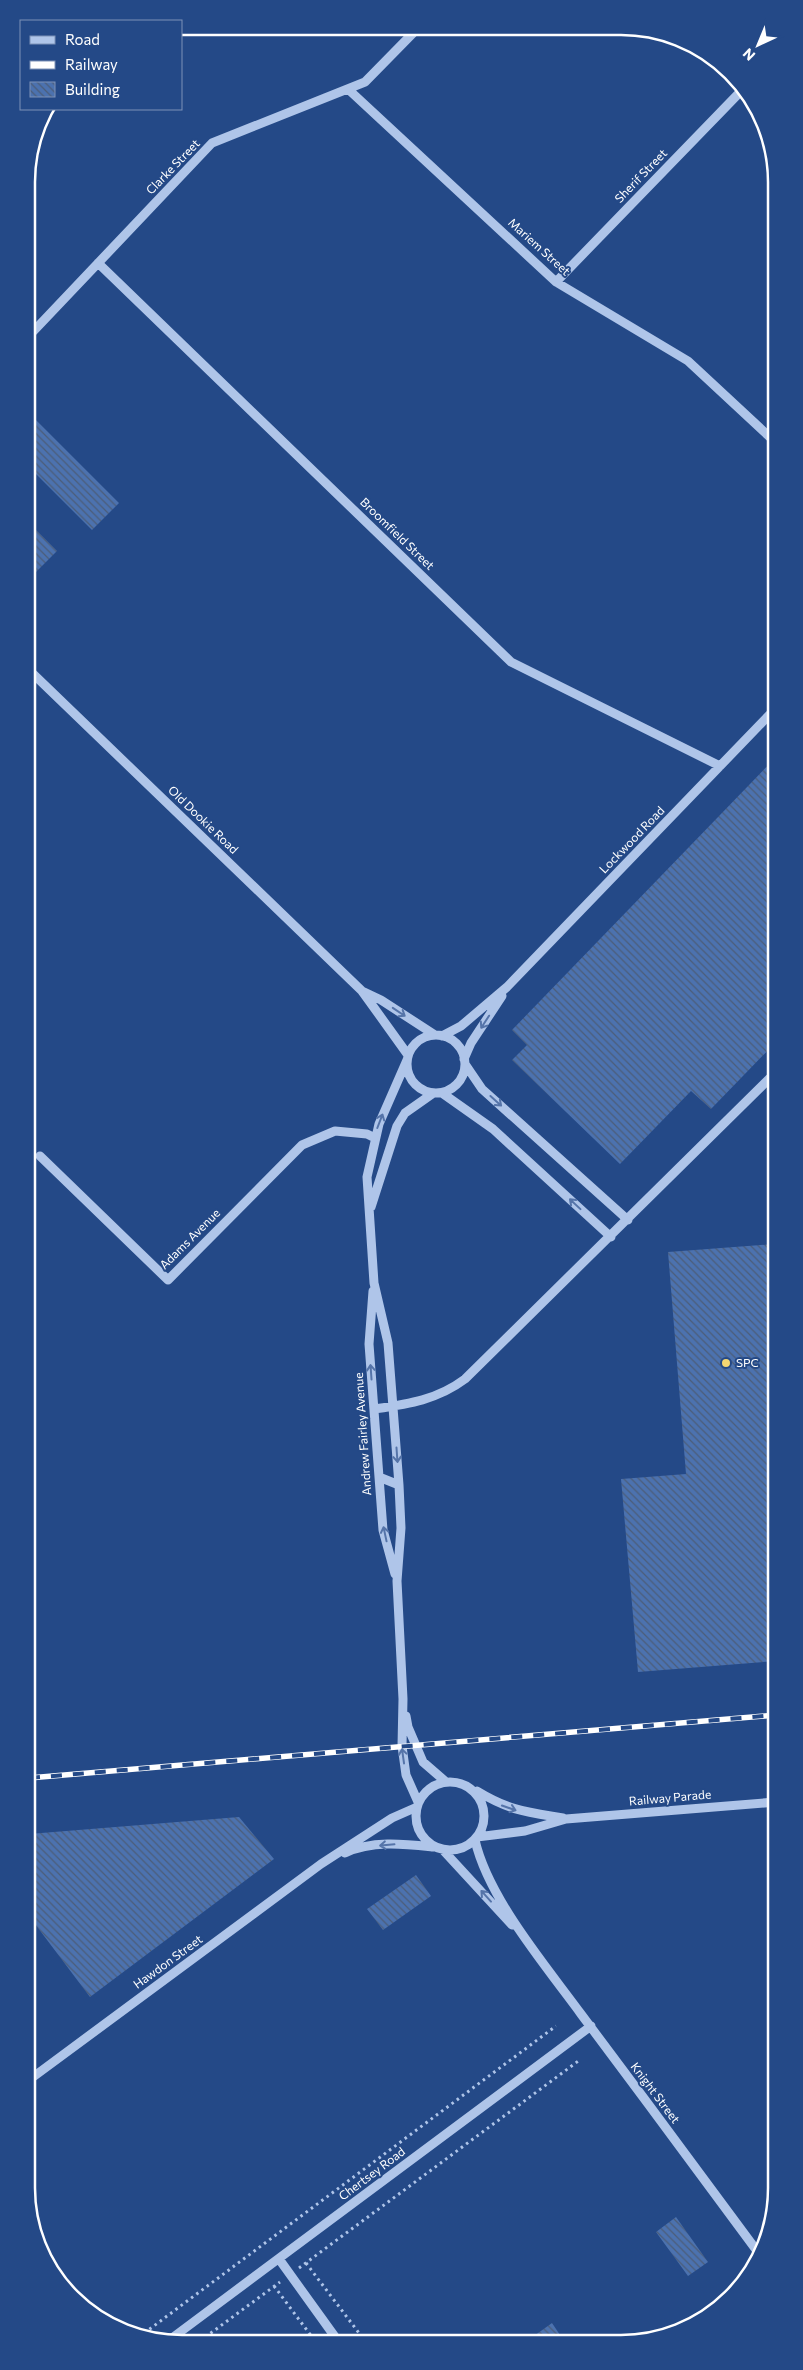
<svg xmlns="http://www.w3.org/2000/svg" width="803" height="2370" viewBox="0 0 803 2370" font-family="Commissioner,sans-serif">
	<defs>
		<pattern id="building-back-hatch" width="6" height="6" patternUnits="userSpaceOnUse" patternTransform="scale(1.25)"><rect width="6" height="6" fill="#4c72af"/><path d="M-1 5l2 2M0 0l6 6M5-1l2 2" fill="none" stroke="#4c5d79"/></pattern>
	</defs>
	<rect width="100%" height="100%" fill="#244987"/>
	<!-- building -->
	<path fill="url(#building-back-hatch)" d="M27 411 119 503 92 530 27 465Z
		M27 521 57 551 27 581Z
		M775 758V1043L711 1109 691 1091 620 1164 512 1060 527 1045 512 1030Z
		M775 1244 776 1661 638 1672 621 1479 686 1474 668 1252Z
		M239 1817 274 1859 90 1997 29 1916V1834Z
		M416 1875 431 1896 383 1930 367 1909Z
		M676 2217 708 2262 688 2276 656 2232Z
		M552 2323 564 2341H527Z"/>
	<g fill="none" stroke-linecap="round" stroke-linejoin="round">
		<!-- path -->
		<path stroke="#afc5e9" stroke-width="3" stroke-dasharray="2.5 4" stroke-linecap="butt" d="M306 2263 365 2341
			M299 2268 581 2059
			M274 2286 315 2341
			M139 2337 556 2026
			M200 2341 280 2282"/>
		<!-- minor -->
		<path stroke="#afc5e9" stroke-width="9" d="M349 90 556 282 688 361 774 441
			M98 263 511 662 720 766
			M556 282 744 88
			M27 338 212 143 365 82 418 28
			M27 668 362 991 408 1055
			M362 991 381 1000 435 1035
			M407 1064a29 29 0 1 1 58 0a29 29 0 1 1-58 0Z
			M442 1036 461 1026 507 987 774 710
			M464 1059 471 1043 502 996
			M407 1060 379 1124 367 1177 374 1283 388 1343 399 1485 401 1528 397 1581 403 1699 402 1746 406 1775 418 1802
			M465 1064 482 1089 628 1220
			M442 1093 493 1129 611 1237
			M40 1156 168 1280 302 1145 335 1131 367 1134 375 1138
			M371 1207 397 1126 405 1113 432 1094
			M373 1291 369 1344 379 1477 383 1530 395 1574
			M374 1409C408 1404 437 1400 465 1379L775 1073
			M379 1477 399 1485
			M406 1716 408 1727 423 1762 446 1782
			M416 1816a34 34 0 1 1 68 0a34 34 0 1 1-68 0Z
			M477 1791C510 1811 527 1812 563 1818
			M477 1837 525 1831 566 1819 776 1802
			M475 1840C488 1898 546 1966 581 2014 641 2094 701 2175 760 2255
			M442 1849 512 1925
			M345 1853C372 1840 405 1844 433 1847
			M29 2080 321 1864 392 1818 417 1807
			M279 2259 338 2341
			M168 2341 591 2026"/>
		<!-- rail casing -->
		<g stroke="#fff" stroke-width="5.5">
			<path id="rail" d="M29 1778 776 1715"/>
		</g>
		<!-- rail -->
		<use href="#rail" stroke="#244987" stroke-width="4" stroke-dasharray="11" stroke-linecap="butt"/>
	</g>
	<!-- one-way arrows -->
	<defs><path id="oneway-shaft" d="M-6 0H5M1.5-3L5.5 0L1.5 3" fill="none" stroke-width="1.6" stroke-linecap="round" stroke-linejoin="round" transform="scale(1.25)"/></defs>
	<g stroke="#5574a9">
		<use href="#oneway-shaft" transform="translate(399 1012) rotate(34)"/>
		<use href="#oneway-shaft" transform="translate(485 1022) rotate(123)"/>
		<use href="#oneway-shaft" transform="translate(496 1101) rotate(42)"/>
		<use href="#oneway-shaft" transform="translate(380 1121) rotate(-69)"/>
		<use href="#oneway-shaft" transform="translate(575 1204) rotate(-137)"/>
		<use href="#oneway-shaft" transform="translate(371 1372) rotate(-94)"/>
		<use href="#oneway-shaft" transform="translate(397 1455) rotate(86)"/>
		<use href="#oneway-shaft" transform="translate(385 1534) rotate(-102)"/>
		<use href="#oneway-shaft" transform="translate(403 1756) rotate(-98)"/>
		<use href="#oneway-shaft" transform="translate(509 1808) rotate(19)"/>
		<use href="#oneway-shaft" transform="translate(387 1845) rotate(175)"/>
		<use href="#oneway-shaft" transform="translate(486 1896) rotate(-132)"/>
	</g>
	<!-- markers -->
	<circle fill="#f4d672" stroke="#244987" stroke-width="2" cx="726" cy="1363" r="5"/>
	<g text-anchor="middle" stroke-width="4" stroke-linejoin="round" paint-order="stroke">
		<!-- street labels -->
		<g font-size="12" fill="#fff" stroke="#244987">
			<text transform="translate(173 167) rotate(-46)" y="4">Clarke Street</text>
			<text transform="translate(641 176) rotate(-46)" y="4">Sherif Street</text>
			<text transform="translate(539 247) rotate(42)" y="4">Mariem Street</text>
			<text transform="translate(397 534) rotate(44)" y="4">Broomfield Street</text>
			<text transform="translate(203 820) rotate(44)" y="4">Old Dookie Road</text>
			<text transform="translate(632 840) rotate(-46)" y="4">Lockwood Road</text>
			<text transform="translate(190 1239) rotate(-45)" y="4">Adams Avenue</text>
			<text transform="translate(363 1434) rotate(-94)" y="4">Andrew Fairley Avenue</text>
			<text transform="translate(670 1798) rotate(-5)" y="4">Railway Parade</text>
			<text transform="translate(168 1962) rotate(-36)" y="4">Hawdon Street</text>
			<text transform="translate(655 2093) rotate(53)" y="4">Knight Street</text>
			<text transform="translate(372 2174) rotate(-37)" y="4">Chertsey Road</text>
		</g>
		<!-- poi labels -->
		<g font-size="12" fill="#fff" stroke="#244987" text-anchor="start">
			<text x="736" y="1367">SPC</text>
		</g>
	</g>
	<!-- crop -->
	<path d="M0 0H803V2370H0ZM182 35H621A147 147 0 0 1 768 182V2188A147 147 0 0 1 621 2335H182A147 147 0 0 1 35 2188V182A147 147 0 0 1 182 35Z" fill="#244987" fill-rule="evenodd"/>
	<path fill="none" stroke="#fff" stroke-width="2.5" d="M182 35H621A147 147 0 0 1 768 182V2188A147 147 0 0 1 621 2335H182A147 147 0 0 1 35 2188V182A147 147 0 0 1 182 35Z"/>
	<!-- legend -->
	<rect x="20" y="20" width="162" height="90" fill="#244987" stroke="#7c92b7"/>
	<rect x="30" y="36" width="25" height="8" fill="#afc5e9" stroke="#7c92b7"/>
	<text x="65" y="45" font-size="15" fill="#ffffff">Road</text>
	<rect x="30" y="61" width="25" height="8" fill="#ffffff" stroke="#7c92b7"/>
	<text x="65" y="70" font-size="15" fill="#ffffff">Railway</text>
	<rect x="30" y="82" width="25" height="15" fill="url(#building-back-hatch)" stroke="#7c92b7"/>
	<text x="65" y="95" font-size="15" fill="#ffffff">Building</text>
	<!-- north arrow -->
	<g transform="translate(758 45) rotate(224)" stroke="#244987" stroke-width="4" paint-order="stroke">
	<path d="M0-4L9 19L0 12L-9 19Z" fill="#ffffff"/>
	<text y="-8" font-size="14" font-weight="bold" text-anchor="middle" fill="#ffffff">N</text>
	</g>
</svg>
